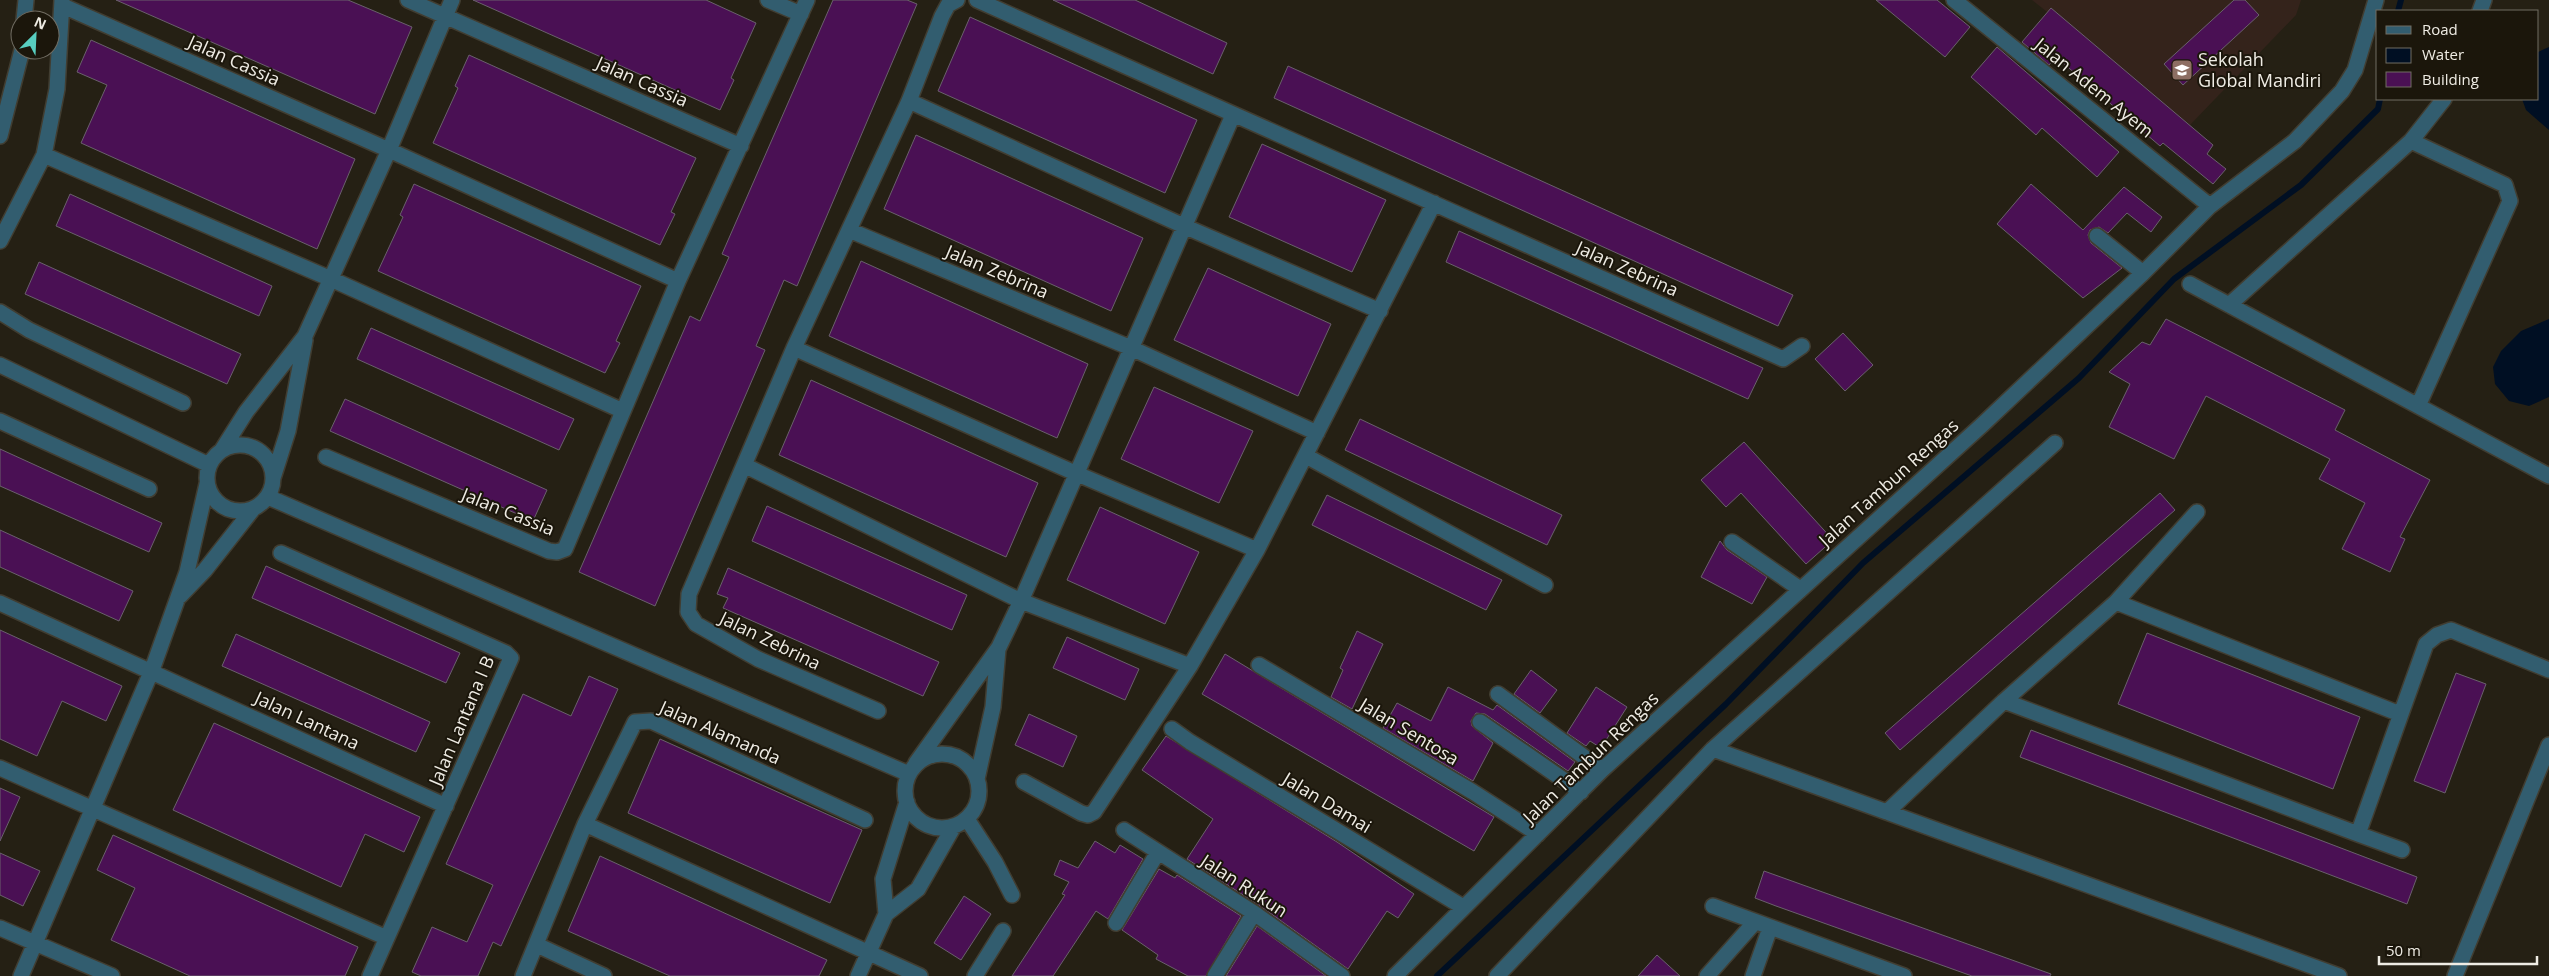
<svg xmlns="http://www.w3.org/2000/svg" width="2549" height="976" viewBox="0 0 2549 976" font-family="'Open Sans',sans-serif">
	<rect width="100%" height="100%" fill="#252014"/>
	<!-- education -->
	<path fill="#34231b" d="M2032 0H2301L2296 15 2190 125Z"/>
	<!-- water -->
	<path fill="#000f23" d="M2549 47V130L2526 110 2522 99H2538V52Z
		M2549 319V397L2529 406 2509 401 2495 384 2493 367 2501 351 2521 331Z"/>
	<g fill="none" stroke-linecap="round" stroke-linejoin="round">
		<!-- stream -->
		<path stroke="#000f23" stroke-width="6" d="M2398 11 2401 0
			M1437 976 1726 704 1863 563 2079 378 2174 279 2301 185 2378 109 2380 99"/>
	</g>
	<!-- building -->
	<path fill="#4a1054" stroke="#6a606c" d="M116 0H348L412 27 375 114Z
		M473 0H706L756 23 731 78 734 80 720 110Z
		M833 0H907L917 4 797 286 784 280 756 346 765 350 655 606 579 572 690 316 700 321 729 257 722 254Z
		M1053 0H1135L1227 43 1213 74Z
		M1876 0H1937L1970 27 1945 57Z
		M2234 0H2245L2259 15 2183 85 2164 64Z
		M2051 8 2213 145 2207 154 2226 169 2213 184 2163 143 2160 146 2056 57 2049 65 2022 42Z
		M970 17 1197 120 1165 193 938 91Z
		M91 40 355 159 317 249 81 143 107 85 77 72Z
		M1997 47 2119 152 2097 177 2042 128 2036 135 1971 77Z
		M469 55 696 158 671 212 675 214 660 245 433 143 458 88 455 86Z
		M1288 66 1793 295 1778 326 1274 98Z
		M916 135 1143 238 1111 311 884 209Z
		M1262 144 1386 200 1352 272 1229 217Z
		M414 184 641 286 616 341 620 343 605 373 378 271 403 217 400 215Z
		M2031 184 2083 230 2124 187 2162 217 2151 232 2127 213 2108 233 2099 227 2090 230 2088 235 2091 243 2122 268 2083 298 1997 224Z
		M70 194 272 286 259 316 56 226Z
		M1459 231 1763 368 1748 399 1446 262Z
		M861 261 1088 364 1057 438 829 336Z
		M39 262 241 354 227 384 25 294Z
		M1208 268 1331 324 1298 396 1174 340Z
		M2166 319 2345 410 2335 430 2430 480 2400 537 2405 539 2390 572 2342 549 2365 503 2319 479 2330 459 2206 396 2174 459 2109 427 2130 384 2109 372 2142 342 2150 345Z
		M371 328 574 419 559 450 357 359Z
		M1843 333 1873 365 1845 391 1815 359Z
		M811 380 1038 483 1006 557 779 455Z
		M1154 387 1253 431 1219 503 1121 459Z
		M345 399 547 490 533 521 330 431Z
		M1360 419 1562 515 1547 545 1345 450Z
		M1744 442 1833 540 1806 564 1741 493 1726 507 1701 480Z
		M0 449 162 523 149 552 0 486Z
		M2160 493 2175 510 1900 750 1885 733Z
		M1327 495 1502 580 1486 610 1312 525Z
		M767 506 967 595 952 630 752 541Z
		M1100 507 1199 552 1165 624 1067 580Z
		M0 530 133 591 119 621 0 567Z
		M1720 541 1727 550 1767 577 1752 604 1701 577Z
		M266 566 460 653 446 683 252 598Z
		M728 568 939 662 923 696 723 608 728 598 717 594Z
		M0 630 122 686 106 721 62 701 37 756 0 739Z
		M1357 631 1383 644 1352 709 1331 697 1343 670 1340 668Z
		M2147 633 2360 717 2333 789 2118 704Z
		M236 634 430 722 416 752 222 666Z
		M1067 637 1139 669 1125 700 1053 668Z
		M1225 654 1494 817 1474 851 1202 694Z
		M1531 670 1557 690 1540 713 1514 694Z
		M2456 673 2486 684 2445 793 2414 781Z
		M589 676 618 689 501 946 493 942 478 976H421L412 972 432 927 467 942 493 885 446 864 523 694 571 716Z
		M1448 687 1493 710 1497 705 1575 762 1568 771 1485 714 1476 713 1471 721 1472 726 1493 743 1473 781 1383 728 1397 703 1431 721Z
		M1596 687 1627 707 1601 748 1590 741 1586 746 1567 733Z
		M1029 714 1077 736 1063 767 1015 745Z
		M214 723 420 817 404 852 365 834 341 887 173 810Z
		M2031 730 2417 877 2407 904 2020 757Z
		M1166 736 1337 842 1414 894 1398 918 1387 911 1348 969 1259 905 1187 859 1213 819 1142 770Z
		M660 739 862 830 830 903 628 813Z
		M0 788 20 797 0 841Z
		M113 835 358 947 345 976H190L111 940 135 888 97 870Z
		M1095 841 1115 853 1120 845 1143 859 1108 919 1096 911 1053 976H1012L1065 895 1062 894 1069 882 1054 875 1060 860 1078 868Z
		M0 853 40 871 23 906 0 895Z
		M600 856 827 960 819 976H670L568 931Z
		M1159 869 1175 878 1177 875 1241 916 1206 976H1188L1156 959 1158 955 1122 930Z
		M1764 871 2051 974 2050 976H1972L1776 906 1755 898Z
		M964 896 991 914 961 960 934 943Z
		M1257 926 1326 976H1226Z
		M1657 955 1680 976H1638Z"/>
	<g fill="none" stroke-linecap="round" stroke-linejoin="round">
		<!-- minor casing -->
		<g stroke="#413d31" stroke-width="18">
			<path id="minor" d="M408 0 741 146
				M768 0 801 14
				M977 0 1783 359 1802 346
				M1954 0 2210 206
				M63 6 389 150 678 281
				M2480 11 2484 0
				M24 20 26 0
				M909 101 1186 227 1380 311
				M0 136 22 50
				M2411 141 2505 185 2510 201 2418 406
				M44 155 331 279 623 411
				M849 230 1131 348 1317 433
				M2097 236 2143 273
				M0 241 44 155 57 89 62 0
				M2190 284 2549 476
				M2229 305 2411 141 2444 99
				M0 312 29 330 183 403
				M794 348 1075 473 1257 550
				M0 365 209 465
				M0 421 149 489
				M207 478a33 33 0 1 1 66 0a33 33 0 1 1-66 0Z
				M222 450 246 412 305 336 389 150 452 0
				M1306 456 1545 585
				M326 457 549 551 557 552 565 549 678 281 807 0
				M744 465 1021 601 1190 666
				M273 478 288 431 305 340
				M268 497 909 774
				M1732 542 1800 589
				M281 553 506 653 511 658 370 976
				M180 596 205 570 253 509
				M2116 602 2197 512
				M0 603 446 806
				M1259 665 1473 792 1538 834
				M1498 694 1602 770
				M2004 701 2358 834 2426 644 2437 635 2451 630 2549 670
				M878 711 758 659 696 624 688 612 689 594 794 348 909 101 942 16 948 5 957 0
				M1480 722 1581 792
				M1172 729 1190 742 1463 907
				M1713 749 2339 976
				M905 791a37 37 0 1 1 74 0a37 37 0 1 1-74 0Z
				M916 763 999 647 1021 601 1233 115
				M0 768 387 938
				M977 779 993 707 998 649
				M1024 782 1081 813 1088 815 1094 812 1190 666 1257 550 1434 203
				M1887 812 2004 701 2116 602 2400 714
				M967 819 995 862 1012 895
				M585 824 920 976
				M1124 830 1254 913 1342 976
				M2358 834 2402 850
				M1713 906 1904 976
				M886 914 918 889 954 826
				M1116 923 1158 852
				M0 928 112 976
				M537 945 604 976
				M21 976 152 670 187 572 207 484
				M523 976 585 824 635 722 651 721 865 820
				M858 976 886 914 883 879 907 802
				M975 976 1003 931
				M1215 976 1254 913
				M1395 976 1602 770 1982 425 2143 273 2210 206 2295 141 2342 91 2355 70 2376 0
				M1497 976 1713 749 2055 443
				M1707 976 1755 922
				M1753 976 1770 928
				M2455 976 2549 745"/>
		</g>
		<!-- minor -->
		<use href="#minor" stroke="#325d6f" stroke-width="15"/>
	</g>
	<!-- icons -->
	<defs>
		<g id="school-square" transform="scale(1.125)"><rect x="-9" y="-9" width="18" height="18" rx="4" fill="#8d6e63" stroke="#1b160b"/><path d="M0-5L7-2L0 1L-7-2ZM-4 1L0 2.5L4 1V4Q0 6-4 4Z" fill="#fff"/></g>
	</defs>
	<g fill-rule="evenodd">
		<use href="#school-square" x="2182" y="70"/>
	</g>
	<g text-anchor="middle" stroke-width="4" stroke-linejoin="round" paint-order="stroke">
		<!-- poi labels -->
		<g font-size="18" fill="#efece4" stroke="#1b160b" text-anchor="start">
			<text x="2198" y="66">Sekolah<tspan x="2198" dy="21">Global Mandiri</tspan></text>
		</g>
		<!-- street labels -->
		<g font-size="18" fill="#efece4" stroke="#1b160b">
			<text transform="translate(234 61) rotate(24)" y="6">Jalan Cassia</text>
			<text transform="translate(642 82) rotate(24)" y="6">Jalan Cassia</text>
			<text transform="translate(2094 88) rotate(39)" y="6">Jalan Adem Ayem</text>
			<text transform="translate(1627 269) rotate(24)" y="6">Jalan Zebrina</text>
			<text transform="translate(997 272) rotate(23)" y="6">Jalan Zebrina</text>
			<text transform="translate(1889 483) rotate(-42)" y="6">Jalan Tambun Rengas</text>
			<text transform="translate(508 512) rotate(22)" y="6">Jalan Cassia</text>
			<text transform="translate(770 641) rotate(26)" y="6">Jalan Zebrina</text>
			<text transform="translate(307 721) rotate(25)" y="6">Jalan Lantana</text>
			<text transform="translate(462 721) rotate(-67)" y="6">Jalan Lantana I B</text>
			<text transform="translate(1409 732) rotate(31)" y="6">Jalan Sentosa</text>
			<text transform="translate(720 733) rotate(24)" y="6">Jalan Alamanda</text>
			<text transform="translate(1591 758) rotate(-44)" y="6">Jalan Tambun Rengas</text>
			<text transform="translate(1327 803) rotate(31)" y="6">Jalan Damai</text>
			<text transform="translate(1244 886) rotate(33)" y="6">Jalan Rukun</text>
		</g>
	</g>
	<!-- legend -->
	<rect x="2376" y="10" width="162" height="90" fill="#1b160b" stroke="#706c62"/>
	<rect x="2386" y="26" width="25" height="8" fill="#325d6f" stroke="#706c62"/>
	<text x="2422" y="35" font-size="15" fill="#efece4">Road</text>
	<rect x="2386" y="48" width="25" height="15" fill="#000f23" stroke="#706c62"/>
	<text x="2422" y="60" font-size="15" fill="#efece4">Water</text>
	<rect x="2386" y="72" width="25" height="15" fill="#4a1054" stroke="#706c62"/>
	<text x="2422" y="85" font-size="15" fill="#efece4">Building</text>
	<!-- north arrow -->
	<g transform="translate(35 35) rotate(24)"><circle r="24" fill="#1b160b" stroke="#706c62"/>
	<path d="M0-4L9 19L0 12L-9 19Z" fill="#58cec0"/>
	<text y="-8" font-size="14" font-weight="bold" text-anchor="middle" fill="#efece4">N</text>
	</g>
	<!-- scale -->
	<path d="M2379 956v8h158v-8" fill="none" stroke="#efece4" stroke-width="2.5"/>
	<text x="2386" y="956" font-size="15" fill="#efece4" stroke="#1b160b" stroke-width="4" paint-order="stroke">50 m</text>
</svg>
